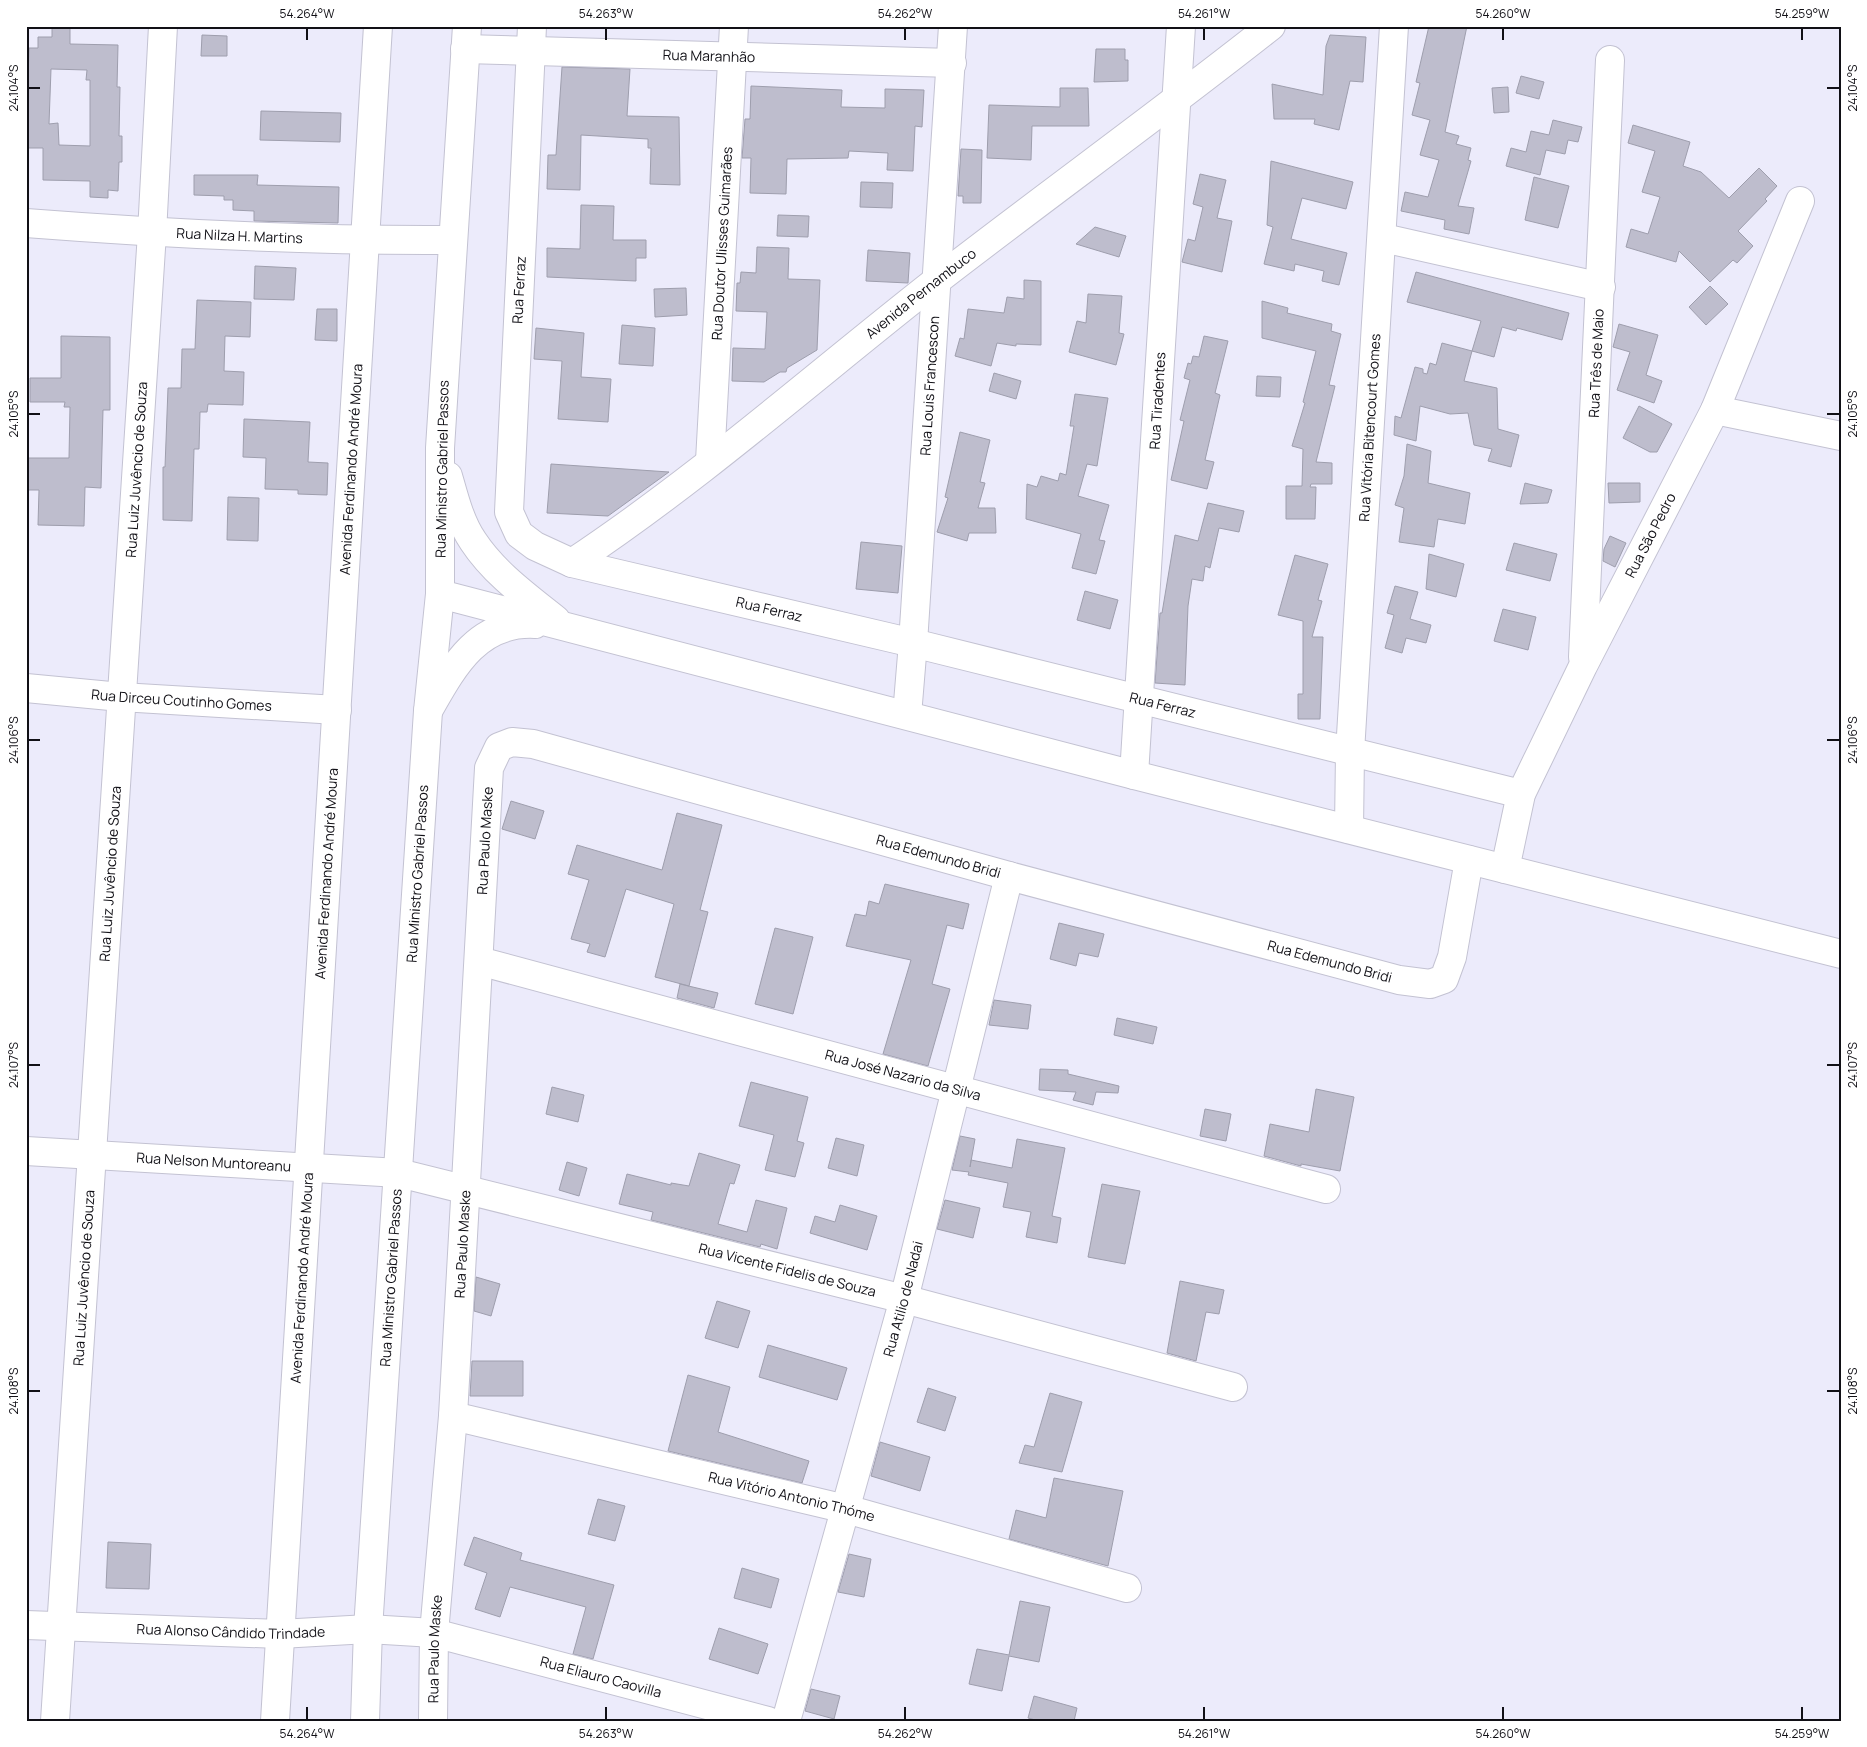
<svg xmlns="http://www.w3.org/2000/svg" width="1867" height="1747" viewBox="0 0 1867 1747" font-family="Manrope,sans-serif">
	<rect width="100%" height="100%" fill="#ecebfb"/>
	<!-- building -->
	<path fill="#bebdcd" stroke="#9e9ead" fill-rule="evenodd" d="M52 26H70V44L118 45 117 87H120L119 136H122V162H119L118 191 108 190V198L90 197V181L43 180V148H26L29 48H38V37H52ZM51 69 87 70 86 80H90V146L59 145 58 123 49 124Z
		M1429 26H1467L1445 132 1459 136 1456 144 1471 148 1468 160 1471 161 1458 206 1474 208 1469 234 1444 229 1445 220 1401 211 1405 192 1428 197 1439 160 1420 155 1430 120 1412 115 1420 83 1416 82Z
		M202 35 227 36V56H201Z
		M1330 35 1366 37 1363 82 1350 81 1339 130 1314 124 1315 119H1274L1272 84 1323 95 1326 46Z
		M1096 49H1125V60H1128V81L1094 82Z
		M562 67 630 69 627 116 679 117 680 185 650 184 651 148H648V139L581 135 580 190 547 189 548 155H556Z
		M1521 76 1544 82 1539 99 1516 93Z
		M751 86 842 90 841 107 885 108V89L924 90 922 127 915 126 913 171 887 170 888 153 849 151 848 158 787 159 786 194 750 193 751 158H742L745 119H750Z
		M1508 87 1509 112 1494 113 1492 88Z
		M1060 88H1088L1089 126H1032L1031 160 987 158 989 105 1060 107Z
		M261 111 341 113 340 142 260 140Z
		M1553 120 1582 127 1578 142 1568 140 1565 154 1546 150 1540 175 1506 166 1511 148 1526 152 1531 131 1549 135Z
		M1633 125 1690 142 1683 166 1701 172 1729 198 1759 168 1777 186 1765 199 1767 201 1738 231 1753 246 1737 263 1733 260 1710 282 1679 251 1676 262 1626 247 1631 229 1648 234 1660 197 1642 192 1655 151 1628 143Z
		M961 149 982 150 981 203H963V196H958Z
		M1271 161 1353 182 1346 209 1302 198 1291 239 1347 253 1339 285 1322 281 1324 271 1295 264 1294 271 1264 264 1273 227 1267 225Z
		M1200 174 1226 180 1217 218 1232 221 1222 272 1182 262 1188 239 1195 241 1203 207 1193 204Z
		M194 175H258L257 185 339 187 338 223 254 221V211L233 210V200H224V196L194 195Z
		M1534 177 1569 186 1558 228 1525 220Z
		M861 182 893 183 892 208 860 207Z
		M581 205 614 206 613 240H646V258H636V281L547 277V248L580 249Z
		M778 215 809 216 808 237 777 236Z
		M1095 227 1126 236 1119 257 1076 244Z
		M757 247 789 248 788 279 820 280 817 350 787 368 786 372H780L764 382 732 381 733 348 765 349 767 312 736 311 737 283H740L741 272 756 273Z
		M868 250 910 253 908 283 866 281Z
		M255 266 296 268 294 300 254 299Z
		M1416 272 1569 313 1562 340 1517 328 1516 331 1502 327 1494 357 1472 351 1481 321 1407 302Z
		M1024 280 1041 281V345L1016 344V346L997 343 991 366 955 356 960 338 964 339 968 309 1004 313 1007 297 1024 299Z
		M1710 286 1728 304 1706 325 1689 307Z
		M686 288 687 315 655 317 654 289Z
		M1088 294 1122 296 1119 333 1124 334 1116 365 1069 352 1077 321 1086 323Z
		M197 300 251 302 250 337 225 336 224 371 244 372 243 405 208 404 207 412H200L199 449H194L192 521 163 520V467H165L168 388H181L182 349H195Z
		M1262 301 1288 308 1287 313 1332 324 1331 331 1341 334 1329 385 1335 386 1316 462 1332 463V484H1311L1310 487H1316L1315 519H1286V486H1302L1303 449 1292 446 1305 403 1303 402 1316 351 1262 338Z
		M317 309H337V341L315 340Z
		M1619 324 1658 335 1646 375 1662 381 1654 403 1617 390 1630 352 1613 347Z
		M622 325 655 328 653 366 619 364Z
		M536 328 584 333 581 377 611 379 608 422 558 419 562 361 534 359Z
		M61 336 110 337V410H103L101 488 85 487 84 526 38 525 39 490H26V458H69L70 407H64L65 402H30V378H61Z
		M1204 336 1228 341 1215 393 1220 395 1205 460 1214 462 1207 489 1171 480 1184 421 1180 420 1190 380 1184 378 1188 363 1191 364 1193 356 1199 357Z
		M1442 343 1472 351 1464 381 1497 388 1498 429 1519 435 1511 467 1488 461 1492 449 1474 445 1468 413 1450 414 1420 406 1416 441 1394 435 1395 416 1401 418 1415 367 1423 369V373L1427 374 1430 363 1436 365Z
		M994 373 1021 381 1016 399 989 391Z
		M1257 376 1281 377 1280 397 1256 396Z
		M1075 394 1108 398 1097 466 1087 464 1078 496 1109 505 1099 540 1105 541 1096 574 1072 568 1081 534 1026 519 1027 484 1037 487 1041 476 1058 481 1060 473 1066 475 1074 426H1070Z
		M1639 406 1672 424 1657 452H1650L1623 438Z
		M244 419 310 422 308 462 328 463 327 495 298 494V490L265 489 266 458 243 457Z
		M960 432 990 440 980 482 985 483 978 508H995L996 533H969L967 541 937 532 948 498 945 497Z
		M1407 444 1431 451 1428 483 1470 493 1465 524 1438 519 1434 547 1399 542 1404 508 1395 505 1404 476Z
		M551 464 669 472 608 516 547 513Z
		M1525 483 1552 490 1548 503 1520 504Z
		M1608 483H1640V502L1609 503Z
		M228 497 259 498 258 541 227 540Z
		M1208 503 1244 511 1239 532 1219 528 1210 568 1205 566 1203 581 1192 579 1188 606 1185 685 1155 683 1160 613H1162L1175 535 1198 541Z
		M1610 536 1626 543 1615 567 1603 561 1604 549Z
		M861 542 902 546 898 593 856 589Z
		M1514 543 1557 554 1550 581 1506 570Z
		M1429 554 1464 564 1456 597 1426 589Z
		M1295 555 1328 564 1318 600 1322 601 1312 637H1323L1320 719H1298V694H1303V621L1278 615Z
		M1395 586 1418 592 1410 619 1431 625 1426 643 1406 638 1402 653 1385 648 1394 615 1387 613Z
		M1085 591 1118 600 1110 629 1077 620Z
		M1503 609 1536 617 1528 650 1494 641Z
		M511 801 544 811 535 839 502 829Z
		M677 813 722 825 700 910 708 912 689 986 655 977 674 904 626 889 605 957 587 952 590 944 571 939 589 880 568 874 577 845 662 870Z
		M885 884 969 904 963 929 947 925 932 984 950 989 928 1066 883 1054 911 960 846 946 855 914 866 916 869 901 879 904Z
		M1059 923 1104 934 1098 957 1079 953 1076 966 1050 959Z
		M775 928 813 937 793 1014 755 1004Z
		M680 984 718 993 714 1008 677 998Z
		M994 1000 1031 1005 1028 1029 989 1025Z
		M1117 1018 1157 1027 1153 1044 1114 1035Z
		M1040 1069 1068 1070V1074L1119 1086 1118 1093 1096 1092 1093 1105 1073 1100 1076 1092 1039 1090Z
		M751 1082 808 1097 797 1141 804 1143 795 1177 765 1170 774 1135 739 1126Z
		M552 1087 584 1095 578 1122 546 1114Z
		M1316 1089 1354 1097 1340 1171 1301 1164V1166L1264 1156 1270 1124 1309 1132Z
		M1205 1109 1231 1114 1226 1141 1200 1136Z
		M960 1136 975 1139 970 1167 971 1160 1012 1168 1017 1139 1065 1148 1052 1216 1061 1218 1057 1243 1026 1237 1031 1212 1003 1207 1008 1183 968 1175 969 1172 952 1170Z
		M836 1138 864 1145 857 1176 828 1168Z
		M699 1153 740 1165 734 1184 730 1183 718 1224 747 1232 756 1200 787 1208 777 1249 761 1244 760 1247 651 1220 653 1212 619 1204 627 1174 671 1185V1183L689 1186Z
		M567 1162 587 1168 579 1196 559 1190Z
		M1102 1184 1140 1191 1125 1264 1088 1257Z
		M945 1200 980 1208 973 1238 937 1229Z
		M840 1205 877 1216 867 1250 810 1233 815 1216 835 1222Z
		M476 1277 500 1284 491 1316 474 1311Z
		M1180 1281 1224 1290 1219 1314 1206 1312 1196 1361 1167 1353Z
		M717 1301 750 1311 738 1348 705 1338Z
		M768 1345 847 1368 837 1400 759 1377Z
		M472 1361H523V1396H470Z
		M688 1375 730 1387 718 1432 809 1461 802 1483 668 1451Z
		M928 1388 956 1397 945 1431 917 1422Z
		M1050 1393 1082 1402 1062 1472 1019 1463 1025 1445 1034 1447Z
		M880 1442 930 1457 920 1491 871 1476Z
		M1054 1478 1123 1491 1108 1566 1009 1539 1016 1510 1046 1518Z
		M598 1499 625 1506 615 1541 588 1534Z
		M474 1537 522 1553 520 1560 614 1585 593 1659 573 1654 586 1607 510 1587 500 1617 475 1609 487 1573 464 1565Z
		M108 1542 151 1544 149 1589 106 1588Z
		M849 1554 871 1559 864 1597 838 1592Z
		M742 1568 779 1579 771 1608 734 1598Z
		M1020 1601 1050 1607 1039 1662 1009 1656 1002 1691 969 1684 977 1649 1009 1655Z
		M719 1628 768 1644 758 1674 709 1659Z
		M811 1689 840 1696 834 1719 805 1711Z
		M1034 1696 1077 1708 1074 1721H1039L1028 1718Z"/>
	<g fill="none" stroke-linecap="round" stroke-linejoin="round">
		<!-- minor casing -->
		<g stroke="#c3c2d2" stroke-width="30">
			<g id="minor">
				<path id="s1" d="M532 26 509 512 519 534 535 546 572 563 913 643 1521 794"/>
				<path id="s2" d="M465 49 952 63"/>
				<path id="s3" d="M26 223C168 234 310 241 453 240"/>
				<path d="M1383 238 1601 287"/>
				<path d="M1715 410 1841 436"/>
				<path id="s4" d="M710 461 734 26"/>
				<path id="s5" d="M572 563C700 478 816 375 936 281 1047 195 1161 113 1271 26"/>
				<path id="s6" d="M1583 657 1610 60"/>
				<path id="s7" d="M26 688 121 697 337 710"/>
				<path id="s8" d="M907 715 913 643 953 26"/>
				<path id="s9" d="M1134 775 1181 26"/>
				<path id="s10" d="M1349 829 1350 752 1394 26"/>
				<path id="s11" d="M1505 869 1521 794 1583 666 1715 410 1800 201"/>
				<path id="s12" d="M479 961 1326 1189"/>
				<path id="s13" d="M26 1151 399 1173 904 1299 1233 1387"/>
				<path id="s14" d="M453 1416 846 1509 1127 1588"/>
				<path id="s15" d="M26 1625 280 1634 368 1629 434 1633 768 1721"/>
				<path id="s16" d="M55 1721 152 233 163 26"/>
				<path id="s17" d="M275 1721 378 26"/>
				<path id="s18" d="M365 1721 368 1629 428 711 440 594"/>
				<path id="s19" d="M433 1721 434 1633 453 1416 489 768 499 747 512 742 533 744 1009 876 1399 980 1430 984 1444 979 1452 957 1469 860"/>
				<path id="s20" d="M786 1721 904 1299 1009 876"/>
			</g>
		</g>
		<!-- major casing -->
		<g stroke="#c3c2d2" stroke-width="30">
			<path id="major" d="M467 26 440 448V594L1134 775 1841 954
				M448 476C454 497 460 522 473 541 494 573 526 596 556 620
				M428 711C453 667 477 621 535 624"/>
		</g>
		<!-- minor -->
		<use href="#minor" stroke="#fff" stroke-width="28"/>
		<!-- major -->
		<use href="#major" stroke="#fff" stroke-width="28"/>
	</g>
	<!-- ticks -->
	<path fill="none" stroke="#111016" stroke-width="2" d="M307 28V40M606 28V40M905 28V40M1204 28V40M1503 28V40M1802 28V40M28 88H40M1827 88H1840M28 414H40M1827 414H1840M28 740H40M1827 740H1840M28 1065H40M1827 1065H1840M28 1391H40M1827 1391H1840M307 1707V1720M606 1707V1720M905 1707V1720M1204 1707V1720M1503 1707V1720M1802 1707V1720"/>
	<g text-anchor="middle" stroke-width="4.5" stroke-linejoin="round" paint-order="stroke">
		<!-- street labels -->
		<g font-size="14" fill="#111016" stroke="#fff">
			<text dy="5" stroke="none"><textPath href="#s2" startOffset="244">Rua Maranhão</textPath></text>
			<text dy="5" stroke="none"><textPath href="#s3" startOffset="214">Rua Nilza H. Martins</textPath></text>
			<text dy="5" stroke="none"><textPath href="#s4" startOffset="218">Rua Doutor Ulisses Guimarães</textPath></text>
			<text transform="translate(519 290) rotate(-87)" y="5">Rua Ferraz</text>
			<text dy="5" stroke="none"><textPath href="#s5" startOffset="441">Avenida Pernambuco</textPath></text>
			<text dy="5" stroke="none"><textPath href="#s6" startOffset="294">Rua Três de Maio</textPath></text>
			<text dy="5" stroke="none"><textPath href="#s8" startOffset="330">Rua Louis Francescon</textPath></text>
			<text dy="5" stroke="none"><textPath href="#s9" startOffset="375">Rua Tiradentes</textPath></text>
			<text dy="5" stroke="none"><textPath href="#s10" startOffset="402">Rua Vitória Bitencourt Gomes</textPath></text>
			<text dy="5" stroke="none"><textPath href="#s16" startOffset="1254">Rua Luiz Juvêncio de Souza</textPath></text>
			<text dy="5" stroke="none"><textPath href="#s17" startOffset="1254">Avenida Ferdinando André Moura</textPath></text>
			<text transform="translate(442 469) rotate(-89)" y="5">Rua Ministro Gabriel Passos</text>
			<text dy="5" stroke="none"><textPath href="#s11" startOffset="366">Rua São Pedro</textPath></text>
			<text dy="5" stroke="none"><textPath href="#s1" startOffset="774">Rua Ferraz</textPath></text>
			<text dy="5" stroke="none"><textPath href="#s7" startOffset="156">Rua Dirceu Coutinho Gomes</textPath></text>
			<text dy="5" stroke="none"><textPath href="#s1" startOffset="1179">Rua Ferraz</textPath></text>
			<text dy="5" stroke="none"><textPath href="#s19" startOffset="882">Rua Paulo Maske</textPath></text>
			<text dy="5" stroke="none"><textPath href="#s19" startOffset="1434">Rua Edemundo Bridi</textPath></text>
			<text dy="5" stroke="none"><textPath href="#s18" startOffset="849">Rua Ministro Gabriel Passos</textPath></text>
			<text dy="5" stroke="none"><textPath href="#s16" startOffset="849">Rua Luiz Juvêncio de Souza</textPath></text>
			<text dy="5" stroke="none"><textPath href="#s17" startOffset="849">Avenida Ferdinando André Moura</textPath></text>
			<text dy="5" stroke="none"><textPath href="#s19" startOffset="1839">Rua Edemundo Bridi</textPath></text>
			<text dy="5" stroke="none"><textPath href="#s12" startOffset="439">Rua José Nazario da Silva</textPath></text>
			<text dy="5" stroke="none"><textPath href="#s13" startOffset="188">Rua Nelson Muntoreanu</textPath></text>
			<text dy="5" stroke="none"><textPath href="#s19" startOffset="478">Rua Paulo Maske</textPath></text>
			<text dy="5" stroke="none"><textPath href="#s13" startOffset="774">Rua Vicente Fidelis de Souza</textPath></text>
			<text dy="5" stroke="none"><textPath href="#s16" startOffset="444">Rua Luiz Juvêncio de Souza</textPath></text>
			<text dy="5" stroke="none"><textPath href="#s17" startOffset="444">Avenida Ferdinando André Moura</textPath></text>
			<text dy="5" stroke="none"><textPath href="#s18" startOffset="444">Rua Ministro Gabriel Passos</textPath></text>
			<text dy="5" stroke="none"><textPath href="#s20" startOffset="438">Rua Atilio de Nadai</textPath></text>
			<text dy="5" stroke="none"><textPath href="#s14" startOffset="348">Rua Vitório Antonio Thóme</textPath></text>
			<text dy="5" stroke="none"><textPath href="#s15" startOffset="205">Rua Alonso Cândido Trindade</textPath></text>
			<text dy="5" stroke="none"><textPath href="#s19" startOffset="72">Rua Paulo Maske</textPath></text>
			<text dy="5" stroke="none"><textPath href="#s15" startOffset="581">Rua Eliauro Caovilla</textPath></text>
		</g>
	</g>
	<!-- border -->
	<rect width="1867" height="1747" fill="none" stroke="#ffffff" stroke-width="55"/>
	<rect x="28" y="28" width="1812" height="1692" fill="none" stroke="#111016" stroke-width="2"/>
	<g font-size="12" text-anchor="middle" fill="#111016">
		<text x="307" y="18">54.264°W</text>
		<text x="606" y="18">54.263°W</text>
		<text x="905" y="18">54.262°W</text>
		<text x="1204" y="18">54.261°W</text>
		<text x="1503" y="18">54.260°W</text>
		<text x="1802" y="18">54.259°W</text>
		<text transform="translate(14 88) rotate(-90)" y="4">24.104°S</text>
		<text transform="translate(1853 88) rotate(-90)" y="4">24.104°S</text>
		<text transform="translate(14 414) rotate(-90)" y="4">24.105°S</text>
		<text transform="translate(1853 414) rotate(-90)" y="4">24.105°S</text>
		<text transform="translate(14 740) rotate(-90)" y="4">24.106°S</text>
		<text transform="translate(1853 740) rotate(-90)" y="4">24.106°S</text>
		<text transform="translate(14 1065) rotate(-90)" y="4">24.107°S</text>
		<text transform="translate(1853 1065) rotate(-90)" y="4">24.107°S</text>
		<text transform="translate(14 1391) rotate(-90)" y="4">24.108°S</text>
		<text transform="translate(1853 1391) rotate(-90)" y="4">24.108°S</text>
		<text x="307" y="1738">54.264°W</text>
		<text x="606" y="1738">54.263°W</text>
		<text x="905" y="1738">54.262°W</text>
		<text x="1204" y="1738">54.261°W</text>
		<text x="1503" y="1738">54.260°W</text>
		<text x="1802" y="1738">54.259°W</text>
	</g>
</svg>
